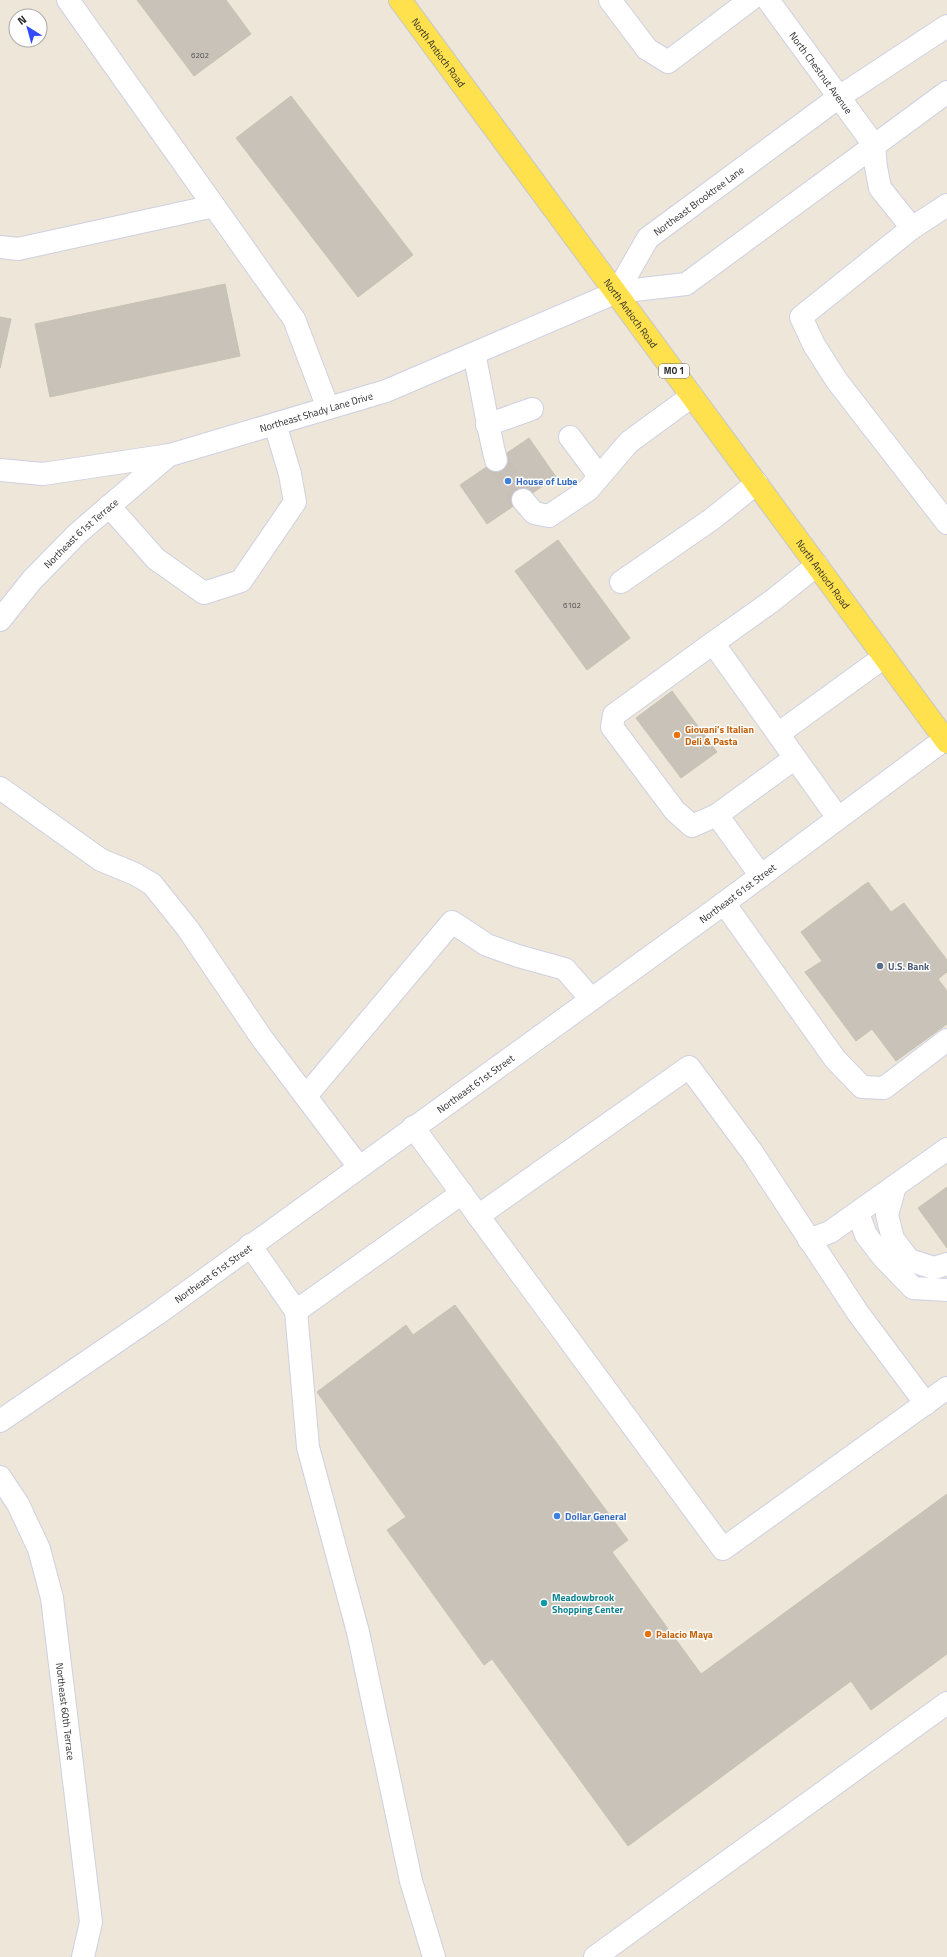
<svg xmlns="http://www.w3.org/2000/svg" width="947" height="1957" viewBox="0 0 947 1957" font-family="'Titillium Web',sans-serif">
	<rect width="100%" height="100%" fill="#ede6d9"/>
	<!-- building -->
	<path fill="#c8c2b9" stroke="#c8c2b2" d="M137 0H226L251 34 194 76Z
		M291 96 413 255 358 297 236 138Z
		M225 284 240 356 50 397 35 324Z
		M0 317 11 319 0 368Z
		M529 438 556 477 487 524 460 485Z
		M558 540 630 638 587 670 515 571Z
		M672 691 717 752 681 778 636 718Z
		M868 882 891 912 904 903 947 960V972L938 979 947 991V1024L896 1061 872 1029 856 1041 805 972 822 961 801 932Z
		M947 1187V1248L918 1208Z
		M455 1305 628 1540 612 1552 701 1674 947 1494V1654L871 1710 851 1681 628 1846 492 1659 484 1665 387 1530 406 1517 317 1392 406 1325 413 1335Z"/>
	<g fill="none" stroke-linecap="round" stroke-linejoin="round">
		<!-- minor-tunnel -->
		<path stroke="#c6c0b6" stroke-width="22" stroke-dasharray="22 11" stroke-linecap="butt" d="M496 460 523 500"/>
		<!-- minor casing -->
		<g stroke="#ced0e3" stroke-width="24">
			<g id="minor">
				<path d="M68 0 294 319 328 408"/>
				<path d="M610 0 647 49 668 62 750 0"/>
				<path id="s1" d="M768 0 874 145 876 167 880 188 912 228 801 317 814 345 837 381 947 523"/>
				<path d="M912 228 947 205"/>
				<path d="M0 247 18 249 214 206"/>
				<path id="s2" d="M617 292 648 238 839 97 947 26"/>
				<path d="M474 354C482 389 487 425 496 460"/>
				<path d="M487 425 532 409"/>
				<path d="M570 437 599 476"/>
				<path id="s3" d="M0 470 43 474 170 455 386 391 617 292 686 284 947 92"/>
				<path d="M523 500 534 513 549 516 588 490 629 442 692 396"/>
				<path d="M109 506 156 559 204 593 241 581 295 502 290 474 275 424"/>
				<path d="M621 582 712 519 757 483"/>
				<path id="s4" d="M0 620 32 580 77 534 169 455"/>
				<path d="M713 643 772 601 817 565"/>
				<path d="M778 734 884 657"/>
				<path d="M0 788 101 860 135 874 152 884 188 929 261 1037 359 1167"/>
				<path d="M717 815 795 758"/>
				<path d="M761 876 717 815 692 826 675 811 612 727 614 715 713 643 838 818"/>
				<path d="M724 903 835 1059 862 1087 884 1088 947 1040"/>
				<path d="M306 1096 452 922 487 945 518 956 565 969 591 999"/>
				<path d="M413 1127 723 1549 947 1388"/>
				<path d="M895 1186 887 1215 893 1239 909 1260 934 1268 947 1264"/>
				<path d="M858 1213 866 1235 883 1257 913 1288 947 1290"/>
				<path d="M478 1216 689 1067 752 1152 858 1313 926 1404"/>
				<path d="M809 1240 830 1232 947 1149"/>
				<path d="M250 1245 296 1311 462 1193"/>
				<path d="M296 1311 308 1447 358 1632 411 1881 434 1957"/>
				<path id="s5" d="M0 1421 157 1314 719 907 945 739H947"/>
				<path id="s6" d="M0 1477 18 1504 39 1549 52 1598 91 1922 83 1957"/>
				<path d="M595 1957 947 1703"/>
			</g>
		</g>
		<!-- major casing -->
		<g stroke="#c7c7c7" stroke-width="24">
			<g id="major">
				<path id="s7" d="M400 0 947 742"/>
			</g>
		</g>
		<!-- minor -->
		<use href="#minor" stroke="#fff" stroke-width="22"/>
		<!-- major -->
		<use href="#major" stroke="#fee14d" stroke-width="22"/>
	</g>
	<!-- markers -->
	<g fill="#3f7fe0" stroke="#fff" stroke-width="1.5">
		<circle cx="508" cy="481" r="4"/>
		<circle cx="557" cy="1516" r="4"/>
	</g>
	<g fill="#e8710a" stroke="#fff" stroke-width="1.5">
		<circle cx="677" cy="735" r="4"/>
		<circle cx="648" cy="1634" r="4"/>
	</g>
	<circle fill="#5c6f8a" stroke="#fff" stroke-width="1.5" cx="880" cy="966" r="4"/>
	<circle fill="#0f9aa8" stroke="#fff" stroke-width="1.5" cx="544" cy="1603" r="4"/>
	<g text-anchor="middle" stroke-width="3" stroke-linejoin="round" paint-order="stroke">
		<!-- number labels -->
		<g font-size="8" fill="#514f4d">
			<text x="200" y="58">6202</text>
			<text x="572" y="608">6102</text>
		</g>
		<!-- shield labels -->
		<rect fill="#fff" stroke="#696969" stroke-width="1" x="659" y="364" width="30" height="14" rx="3"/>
		<g font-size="9" font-weight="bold" fill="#292929">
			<text x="674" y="374">MO 1</text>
		</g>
		<!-- street labels -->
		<g font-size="10" fill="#292929" stroke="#fff">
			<text dy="4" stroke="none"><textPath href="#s7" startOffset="65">North Antioch Road</textPath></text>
			<text dy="4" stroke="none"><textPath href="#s1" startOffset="90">North Chestnut Avenue</textPath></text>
			<text dy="4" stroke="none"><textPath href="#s2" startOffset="125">Northeast Brooktree Lane</textPath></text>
			<text dy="4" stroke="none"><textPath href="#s7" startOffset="389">North Antioch Road</textPath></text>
			<text dy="4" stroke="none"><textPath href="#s3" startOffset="324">Northeast Shady Lane Drive</textPath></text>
			<text dy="4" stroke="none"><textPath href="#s4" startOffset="119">Northeast 61st Terrace</textPath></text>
			<text dy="4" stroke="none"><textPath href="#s7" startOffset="713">North Antioch Road</textPath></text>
			<text dy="4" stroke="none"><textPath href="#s5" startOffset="907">Northeast 61st Street</textPath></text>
			<text dy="4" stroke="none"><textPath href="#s5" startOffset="583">Northeast 61st Street</textPath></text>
			<text dy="4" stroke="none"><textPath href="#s5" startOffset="259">Northeast 61st Street</textPath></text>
			<text dy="4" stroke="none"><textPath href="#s6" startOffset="247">Northeast 60th Terrace</textPath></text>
		</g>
		<!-- shop labels -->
		<g font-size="10" font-weight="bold" fill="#366cbe" stroke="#fff" text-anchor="start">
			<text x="516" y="485">House of Lube</text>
			<text x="565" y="1520">Dollar General</text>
		</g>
		<!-- food labels -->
		<g font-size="10" font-weight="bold" fill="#c56008" stroke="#fff" text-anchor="start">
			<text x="685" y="733">Giovani's Italian<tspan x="685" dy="12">Deli &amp; Pasta</tspan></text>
			<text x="656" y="1638">Palacio Maya</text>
		</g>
		<!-- service labels -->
		<g font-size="10" font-weight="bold" fill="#4e5e75" stroke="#fff" text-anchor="start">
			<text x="888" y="970">U.S. Bank</text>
		</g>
		<!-- culture labels -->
		<g font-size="10" font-weight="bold" fill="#0d838f" stroke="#fff" text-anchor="start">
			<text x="552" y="1601">Meadowbrook<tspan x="552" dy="12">Shopping Center</tspan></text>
		</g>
	</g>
	<!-- north arrow -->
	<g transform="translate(28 28) rotate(323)"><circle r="19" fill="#ffffff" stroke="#a9a9a9"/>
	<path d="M0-3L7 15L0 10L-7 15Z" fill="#334bff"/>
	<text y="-6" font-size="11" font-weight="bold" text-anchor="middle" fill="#292929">N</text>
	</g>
</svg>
